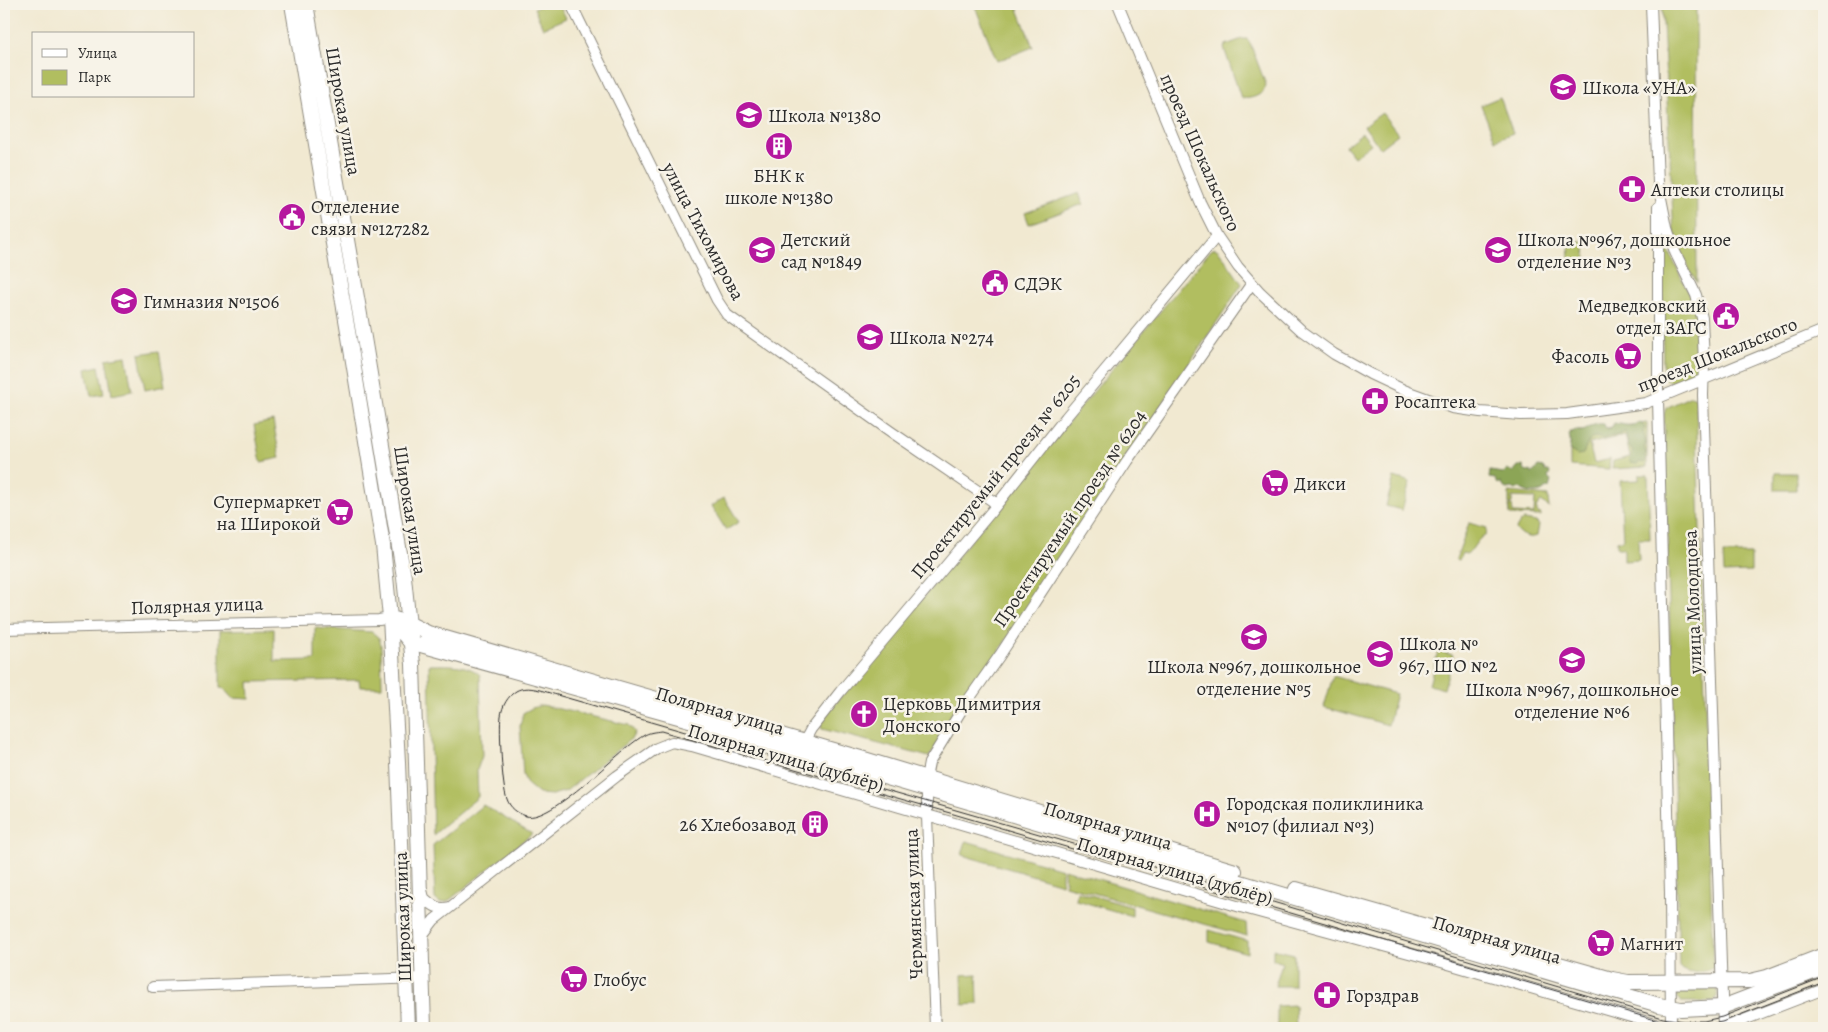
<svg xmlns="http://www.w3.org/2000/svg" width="1828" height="1032" viewBox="0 0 1828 1032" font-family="Alegreya,serif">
	<rect width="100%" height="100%" fill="#f7f3e8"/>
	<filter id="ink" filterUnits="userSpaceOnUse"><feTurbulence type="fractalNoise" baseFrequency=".02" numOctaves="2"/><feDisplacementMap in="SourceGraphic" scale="10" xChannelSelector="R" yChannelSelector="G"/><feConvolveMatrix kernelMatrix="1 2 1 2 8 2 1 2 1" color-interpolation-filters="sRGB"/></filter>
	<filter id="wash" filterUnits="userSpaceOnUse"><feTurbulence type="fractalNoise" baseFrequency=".0096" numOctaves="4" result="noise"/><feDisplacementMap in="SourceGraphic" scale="20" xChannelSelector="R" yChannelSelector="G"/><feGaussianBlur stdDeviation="1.12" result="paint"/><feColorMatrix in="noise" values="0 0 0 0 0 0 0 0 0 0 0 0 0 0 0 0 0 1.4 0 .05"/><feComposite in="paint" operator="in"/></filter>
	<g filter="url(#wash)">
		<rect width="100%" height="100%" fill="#f1e9d1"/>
		<!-- green -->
		<path fill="#b1be60" stroke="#6e7446" d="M545 4H559L566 18 543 28 534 8Z
			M974 4H1016L1033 47 997 61Z
			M1662 4H1696L1697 283 1676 246 1674 236Z
			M1242 39H1247L1250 43 1266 85C1265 95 1250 100 1242 98L1240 95 1224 48 1226 45Z
			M1500 97 1513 133 1495 140 1481 105Z
			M1382 113 1398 134 1380 148 1364 126Z
			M1362 133 1371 144 1354 157 1345 146Z
			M1079 193 1083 204 1029 224 1025 213Z
			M1585 242 1586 263 1570 264 1569 243Z
			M1215 248 1219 251 1242 284 929 757 822 729 819 723 1211 250Z
			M1665 249 1669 251 1695 307 1701 365 1694 374 1672 382 1666 380 1663 377 1662 250Z
			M159 351 165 386 145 390 139 354Z
			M126 356 132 391 112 395 106 359Z
			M99 366 104 394 91 396 86 369Z
			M1691 396 1696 398 1713 966V968C1699 973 1691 976 1679 967L1664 414 1666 408Z
			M273 421 280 458 261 462 254 425Z
			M1647 423V467L1612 469 1613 461 1630 457 1625 435 1589 444 1594 463 1610 459 1609 469 1570 466V432Z
			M1775 473H1796V490H1775Z
			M1639 475H1648L1650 539H1638L1639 560 1624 561V548H1617V541L1623 540 1620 481 1639 480Z
			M1394 477 1410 482 1402 510 1386 506Z
			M1509 492 1548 496 1549 508 1543 502H1541L1536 508 1538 513 1541 514V516L1510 515 1509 505H1512L1513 513 1534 514 1535 498 1512 497V503L1509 504Z
			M724 498 739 522 726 530 711 506Z
			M1524 520 1536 522 1539 525 1537 536C1529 539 1520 536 1516 529L1520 522Z
			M1469 523 1487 528 1486 534C1474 541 1474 551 1466 554L1462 553 1459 560 1456 559Z
			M1723 554H1751V572L1724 573Z
			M315 628 372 632 379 638 381 645 382 687H360L359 680 249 682 250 699 233 698 225 689 220 688V630L274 629V661L315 660Z
			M1438 651 1453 655 1444 689 1429 685Z
			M429 665C445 665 468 663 480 675L482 756 477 770 478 797 433 835Z
			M1333 676 1396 694 1388 725 1324 707Z
			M542 705 629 725 635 732 632 738 566 791 552 795 539 794 527 784 523 775 520 726 523 713 532 708Z
			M483 805 532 834 447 902 440 903 435 899 433 845Z
			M966 841 1062 869V884L962 855Z
			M1064 869 1246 923 1247 936 1065 885Z
			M1077 891 1132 907V916L1076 900Z
			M1209 930 1247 941V953L1209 942Z
			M1273 949 1294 954V986H1275L1282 963 1273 959Z
			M977 974 978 1004 963 1005 962 975Z
			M1715 986C1718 992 1719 997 1713 1002H1681L1676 997 1677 989 1679 987Z
			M1295 1005 1296 1028H1277V1006Z"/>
		<!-- forest -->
		<path fill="#8ca556" stroke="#5c6840" d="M1639 422 1645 427 1643 432 1646 443 1644 448 1646 453 1644 456 1646 459 1644 463 1640 462 1637 464 1631 463 1630 460 1633 452 1629 446 1626 433 1624 432C1618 437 1610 435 1603 439 1601 439 1598 437 1595 437 1588 437 1586 449 1583 454L1577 455 1569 450 1571 442 1569 435 1575 430 1583 432C1590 426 1595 423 1604 424L1606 429 1611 428 1614 423 1632 426Z
			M1518 466H1523L1525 471 1528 472 1531 471 1532 474 1538 467 1544 468 1545 471H1549L1550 473 1548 478 1551 481 1549 488H1546C1542 495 1526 494 1520 488L1515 490 1513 488 1506 489 1501 485V482L1498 484 1495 479 1489 478 1490 471 1504 473 1507 469 1513 472Z"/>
	</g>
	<g filter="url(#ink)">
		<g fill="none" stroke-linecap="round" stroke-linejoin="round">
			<!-- minor casing -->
			<g stroke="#8e8a7e" stroke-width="12">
				<path id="minor" d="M571 4 717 300 727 315 890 431 997 504
					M1118 4 1200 202 1217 236 1238 267 1260 292 1302 331 1334 354 1370 374 1406 391 1453 408 1480 412 1521 415 1567 414 1646 403 1824 330
					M1651 4 1658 183 1667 228 1675 252 1696 295 1702 318 1704 363 1703 395 1723 1028
					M1658 207V399L1670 893 1671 1028
					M4 629 379 620 390 618
					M804 742 811 729 840 692 991 512 1066 417 1217 236
					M732 758 738 735
					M422 890 424 898C433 906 438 910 450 907
					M421 937 434 920 617 776 657 748 672 742 692 746 1244 908 1431 959 1669 1028
					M153 987 423 978
					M935 1028 927 816V773L929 763 964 706 1000 655 1127 461 1252 283
					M1723 1028 1824 989"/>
			</g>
			<!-- major casing -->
			<g stroke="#8e8a7e" stroke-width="16">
				<path id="major" d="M292 4 349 337 383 545 390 618 398 762 408 1028
					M306 4 363 332 404 577 413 664 424 1028
					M390 618 410 642 700 723 1659 1005 1681 1009 1722 1007 1824 968
					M391 618 408 623 428 633 864 759 1235 871
					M1296 889 1612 979 1628 982 1750 981 1767 977 1824 955"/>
			</g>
			<!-- minor -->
			<use href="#minor" stroke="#fff" stroke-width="10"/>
			<!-- major -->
			<use href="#major" stroke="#fff" stroke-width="14"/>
			<!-- tram -->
			<path stroke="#2b2b2b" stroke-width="1" d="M1824 977 1722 1017 1704 1021H1683L1663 1018 1209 883 557 695C545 692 528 684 516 691 508 696 502 706 501 716 499 728 502 788 507 799 510 808 517 813 526 816 552 823 618 750 643 736 649 732 655 732 661 731L950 813 1662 1022C1683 1025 1702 1026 1722 1022L1824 982"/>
		</g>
	</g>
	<!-- icons -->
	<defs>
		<g id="school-disc" transform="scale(1.4375)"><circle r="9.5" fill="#b5179e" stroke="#f7f3e8"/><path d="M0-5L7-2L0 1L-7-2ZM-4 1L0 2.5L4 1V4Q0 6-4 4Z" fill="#fff"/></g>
		<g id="building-disc" transform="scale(1.4375)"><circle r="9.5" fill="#b5179e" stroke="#f7f3e8"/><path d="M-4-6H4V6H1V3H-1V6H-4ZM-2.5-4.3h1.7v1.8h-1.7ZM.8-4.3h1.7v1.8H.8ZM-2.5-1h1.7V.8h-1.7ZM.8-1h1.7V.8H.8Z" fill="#fff"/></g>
		<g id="pharmacy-disc" transform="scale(1.4375)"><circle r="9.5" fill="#b5179e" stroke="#f7f3e8"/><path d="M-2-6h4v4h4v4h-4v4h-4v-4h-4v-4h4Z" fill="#fff"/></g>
		<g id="civic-disc" transform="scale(1.4375)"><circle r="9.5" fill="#b5179e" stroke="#f7f3e8"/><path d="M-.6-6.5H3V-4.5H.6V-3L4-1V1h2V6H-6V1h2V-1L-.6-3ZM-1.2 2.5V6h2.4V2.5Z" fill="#fff"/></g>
		<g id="supermarket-disc" transform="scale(1.4375)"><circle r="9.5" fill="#b5179e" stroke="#f7f3e8"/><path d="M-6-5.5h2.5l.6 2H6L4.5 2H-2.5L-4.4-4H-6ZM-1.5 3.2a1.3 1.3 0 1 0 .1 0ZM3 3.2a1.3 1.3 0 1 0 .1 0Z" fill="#fff"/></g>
		<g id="church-disc" transform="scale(1.4375)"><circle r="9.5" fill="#b5179e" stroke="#f7f3e8"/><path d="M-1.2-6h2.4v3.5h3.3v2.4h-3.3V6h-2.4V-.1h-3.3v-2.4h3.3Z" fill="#fff"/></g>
		<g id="hospital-disc" transform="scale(1.4375)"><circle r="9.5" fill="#b5179e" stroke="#f7f3e8"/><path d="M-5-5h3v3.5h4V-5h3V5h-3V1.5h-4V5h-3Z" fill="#fff"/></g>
	</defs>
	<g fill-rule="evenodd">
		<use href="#school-disc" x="1563" y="87"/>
		<use href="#school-disc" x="749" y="115"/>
		<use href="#building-disc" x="779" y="146"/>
		<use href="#pharmacy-disc" x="1632" y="189"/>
		<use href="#civic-disc" x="292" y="217"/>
		<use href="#school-disc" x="762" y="250"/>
		<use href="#school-disc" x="1498" y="250"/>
		<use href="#civic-disc" x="995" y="283"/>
		<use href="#school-disc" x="124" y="301"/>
		<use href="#civic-disc" x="1726" y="316"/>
		<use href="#school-disc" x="870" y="337"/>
		<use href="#supermarket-disc" x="1628" y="356"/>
		<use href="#pharmacy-disc" x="1375" y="401"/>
		<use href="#supermarket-disc" x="1275" y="483"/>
		<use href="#supermarket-disc" x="340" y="512"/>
		<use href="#school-disc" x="1254" y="637"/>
		<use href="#school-disc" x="1380" y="654"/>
		<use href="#school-disc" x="1572" y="660"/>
		<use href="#church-disc" x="864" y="714"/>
		<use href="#hospital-disc" x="1207" y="814"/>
		<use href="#building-disc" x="815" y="824"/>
		<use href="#supermarket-disc" x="1601" y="943"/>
		<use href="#supermarket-disc" x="574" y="979"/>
		<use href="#pharmacy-disc" x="1327" y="995"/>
	</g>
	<g text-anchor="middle" stroke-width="5" stroke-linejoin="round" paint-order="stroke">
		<!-- poi labels -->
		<g font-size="19" fill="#2b2b2b" stroke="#f7f3e8" text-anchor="start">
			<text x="1582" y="94">Школа «УНА»</text>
			<text x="768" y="122">Школа №1380</text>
			<text x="779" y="182" text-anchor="middle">БНК к<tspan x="779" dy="22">школе №1380</tspan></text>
			<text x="1651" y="196">Аптеки столицы</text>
			<text x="311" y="213">Отделение<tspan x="311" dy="22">связи №127282</tspan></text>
			<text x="781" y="246">Детский<tspan x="781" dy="22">сад №1849</tspan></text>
			<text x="1517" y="246">Школа №967, дошкольное<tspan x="1517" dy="22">отделение №3</tspan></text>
			<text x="1014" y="290">СДЭК</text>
			<text x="143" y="308">Гимназия №1506</text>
			<text x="1707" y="312" text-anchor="end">Медведковский<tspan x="1707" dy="22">отдел ЗАГС</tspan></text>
			<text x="889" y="344">Школа №274</text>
			<text x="1609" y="363" text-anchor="end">Фасоль</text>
			<text x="1394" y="408">Росаптека</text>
			<text x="1294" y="490">Дикси</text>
			<text x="321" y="508" text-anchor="end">Супермаркет<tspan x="321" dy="22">на Широкой</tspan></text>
			<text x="1399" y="650">Школа №<tspan x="1399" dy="22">967, ШО №2</tspan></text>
			<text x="1254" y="673" text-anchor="middle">Школа №967, дошкольное<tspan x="1254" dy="22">отделение №5</tspan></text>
			<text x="1572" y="696" text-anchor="middle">Школа №967, дошкольное<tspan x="1572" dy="22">отделение №6</tspan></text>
			<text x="883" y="710">Церковь Димитрия<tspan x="883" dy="22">Донского</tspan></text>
			<text x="1226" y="810">Городская поликлиника<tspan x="1226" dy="22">№107 (филиал №3)</tspan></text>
			<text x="796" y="831" text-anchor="end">26 Хлебозавод</text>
			<text x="1620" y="950">Магнит</text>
			<text x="593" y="986">Глобус</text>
			<text x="1346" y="1002">Горздрав</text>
		</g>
		<!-- street labels -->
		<g font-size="19" fill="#2b2b2b" stroke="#f7f3e8">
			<text transform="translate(344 111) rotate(80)" y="7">Широкая улица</text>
			<text transform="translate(1201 152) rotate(66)" y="7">проезд Шокальского</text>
			<text transform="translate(704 231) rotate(62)" y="7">улица Тихомирова</text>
			<text transform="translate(1717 354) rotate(-22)" y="7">проезд Шокальского</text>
			<text transform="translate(995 476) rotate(-51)" y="7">Проектируемый проезд № 6205</text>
			<text transform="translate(411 510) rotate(81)" y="7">Широкая улица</text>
			<text transform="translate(1069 518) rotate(-56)" y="7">Проектируемый проезд № 6204</text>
			<text transform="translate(1692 602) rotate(-92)" y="7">улица Молодцова</text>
			<text transform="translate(197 605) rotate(-2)" y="7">Полярная улица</text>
			<text transform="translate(720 710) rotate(16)" y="7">Полярная улица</text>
			<text transform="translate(786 757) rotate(16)" y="7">Полярная улица (дублёр)</text>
			<text transform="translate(1108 825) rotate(16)" y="7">Полярная улица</text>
			<text transform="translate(1175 870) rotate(16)" y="7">Полярная улица (дублёр)</text>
			<text transform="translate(913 904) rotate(-92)" y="7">Чермянская улица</text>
			<text transform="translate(402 917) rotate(-92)" y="7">Широкая улица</text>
			<text transform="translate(1497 939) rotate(16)" y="7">Полярная улица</text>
		</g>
	</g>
	<!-- margin -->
	<rect width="1828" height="1032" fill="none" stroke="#f7f3e8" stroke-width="20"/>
	<!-- legend -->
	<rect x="32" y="32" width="162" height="65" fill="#f7f3e8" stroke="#a5a39c"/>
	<rect x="42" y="49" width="25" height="8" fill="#ffffff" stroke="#a5a39c"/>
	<text x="78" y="58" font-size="15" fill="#2b2b2b">Улица</text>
	<rect x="42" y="70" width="25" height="15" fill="#b1be60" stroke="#a5a39c"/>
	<text x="78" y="82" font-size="15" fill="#2b2b2b">Парк</text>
</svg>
